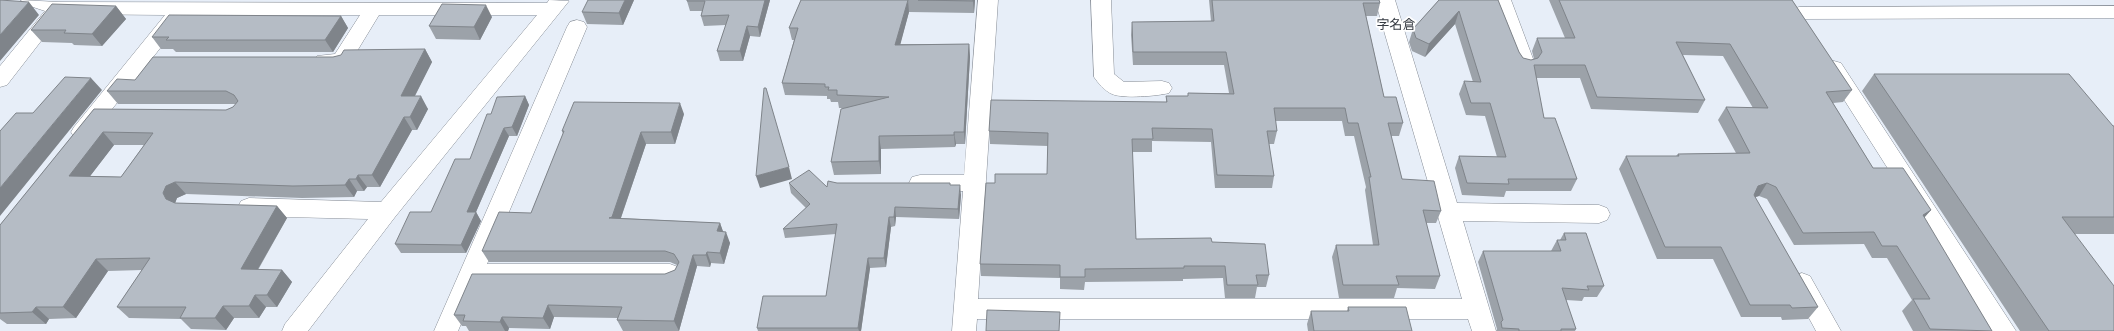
<svg xmlns="http://www.w3.org/2000/svg" width="2114" height="331" viewBox="0 0 2114 331" font-family="'Archivo Narrow','Noto Sans JP',sans-serif">
	<rect width="100%" height="100%" fill="#e7eef8"/>
	<g fill="none" stroke-linecap="round" stroke-linejoin="round">
		<!-- minor casing -->
		<g stroke="#868c95" stroke-width="1">
			<path id="minor" d="M21 0 58 2 547 3 549 0 569 1 395 217 308 331H282L285 324 368 219 249 216 241 213 238 207 241 201 249 198 381 202 537 15H379L348 66 341 68 317 66 314 61 317 56 335 54 360 15H181L183 18 180 23 90 137 82 140 74 137 71 132 74 127 165 15 62 14 7 85 0 87V66L45 11 24 4Z
				M978 0H998L978 299H1462L1375 0H1395L1457 203 1599 205 1607 208 1610 214 1607 220 1599 223 1463 221 1496 331H1472L1468 319H977L976 331H952L963 191H920L912 189 909 183 912 177 920 175H964Z
				M1091 0H1111L1114 74 1124 82 1162 81 1169 83 1172 88 1169 93C1158 96 1123 99 1112 94 1105 91 1098 83 1094 77Z
				M1491 0H1511L1535 64 1532 69 1525 71 1518 69 1515 64Z
				M2114 6V18L1799 19 1792 17 1789 13 1792 9 1799 7Z
				M577 20 584 22 587 27 487 264H670L678 267 682 274 678 281 670 284H478L458 331H434L567 27 570 22Z
				M1834 61 1841 63 2016 331H1991L1824 68 1827 63Z
				M1802 273 1810 276 1841 331H1816L1790 283 1794 276Z"/>
		</g>
		<!-- minor -->
		<use href="#minor" fill="#fff" fill-rule="evenodd"/>
	</g>
	<!-- wall -->
	<path fill="#9ca2a9" fill-rule="evenodd" d="M634 0 623 25 587 24 582 12Z
		M687 0H770L760 37 750 36 743 61H720L717 51 726 25 704 26 701 16 702 11H690L687 1Z
		M801 0H975L974 13 909 12 900 44H969L970 57 965 144H956L955 147 881 149V174L834 175 831 162 847 108H839L838 102H831L830 99H827V96L785 95 782 83 794 40H792L789 28Z
		M1209 0H1379L1380 3 1377 16H1366L1384 97 1403 123 1399 136H1391L1402 179 1441 211 1436 223H1426L1440 276 1435 289 1397 288 1394 298H1339L1332 257 1336 245H1373L1365 190 1366 187 1354 136H1345L1342 121H1275L1277 131 1274 144H1269L1274 176 1272 188H1215L1211 142 1152 141V152H1132L1136 239 1212 242 1269 275 1266 287H1257L1255 298H1225L1223 278 1183 279V281L1085 282 1084 290 1060 289V278L981 276 980 264 995 183 1047 174 1048 146 990 144 989 131 1166 102V96H1188V93H1229L1224 65H1133L1131 35 1132 22 1211 21Z
		M1439 0H1498L1519 52 1523 58 1531 60 1534 59 1532 51 1537 38H1565L1549 0H1792L1852 90 1843 102 1833 103 1873 168 1931 210 1924 218 1992 331H1913L1902 311 1912 300 1887 258H1872L1864 244 1794 245 1767 199 1759 196 1755 197 1818 307 1808 319 1782 320 1781 317H1741L1713 259H1657L1619 169 1626 156H1676L1678 154 1736 153 1718 120 1726 107 1753 108 1723 56 1683 55 1705 100 1698 113 1591 109 1580 78H1536L1544 118 1577 179 1571 191H1506L1504 197 1462 195 1455 168 1459 156 1497 157 1485 116 1466 115 1459 94 1464 81 1473 82 1455 24 1425 57 1412 51 1409 42 1413 29Z
		M116 6 126 19 102 46 74 45 72 43 42 42 31 30Z
		M341 16 348 28 333 52H176L173 49H161L152 37Z
		M492 17 480 40 436 39 429 26Z
		M425 49 432 62 415 96 428 109 417 130H412L380 187H367L364 191H357L354 197 302 198 186 194 177 198 175 203 277 206 287 218 258 270H282L292 282 277 307H266L259 318H234L226 330 191 329 181 319 129 318 117 307 142 270 108 271 76 318 49 319 46 324H7L0 319V225L94 109 226 110 233 107 236 104H118L107 91 135 80 333 57ZM114 145H144L121 177 90 176Z
		M1874 74 2114 126V234H2075L2114 331H2020L1862 91Z
		M525 96 529 105 517 136H509L476 212 481 221 466 253H401L395 244 431 212 470 159Z
		M684 114 675 144H646L621 218 720 223 723 232 730 243 724 264 711 263 710 267 697 266 679 331H623L617 320 618 318 554 317 550 329 509 328 508 331H469L466 326H462L454 315 665 274 675 270 677 265 670 262H489L482 251 531 213 563 134 562 131Z
		M789 183 827 187 837 183H950V185L961 195 959 219 896 217 895 226 891 227 886 267 870 268 861 331H758L757 328 826 296 836 234 785 238 783 229 806 208 791 193Z
		M1564 233 1604 286 1597 297H1584L1582 301 1566 300 1576 329 1575 331H1496L1497 329 1478 262 1483 251H1551L1557 240H1560Z
		M1348 307 1412 331H1308L1307 324 1311 311H1347Z"/>
	<!-- shaded-wall -->
	<path fill="#7f848a" d="M625 0H634L623 25 619 13Z
		M765 0H770L760 37 758 27Z
		M908 0 909 12 897 57 895 45Z
		M973 0H975L974 13Z
		M29 2 39 15 0 61V35Z
		M486 5 492 17 480 40 474 27Z
		M116 6 126 19 102 46 92 34Z
		M1459 11 1455 24 1425 57 1429 44Z
		M341 16 348 28 333 52 325 40Z
		M747 26 750 36 743 61 740 51Z
		M969 44 970 57 965 144 964 132Z
		M425 49 432 62 408 109 401 96Z
		M91 78 102 90 0 216V188Z
		M421 96 428 109 417 130 410 117Z
		M525 96 529 105 517 136 512 127Z
		M680 103 684 114 675 144 671 132Z
		M404 117 412 130 380 187 372 175Z
		M504 128 509 136 476 212 481 221 466 253 461 245 467 212Z
		M103 132 114 145 81 188 69 176Z
		M641 132 646 144 617 229 609 218Z
		M954 132 956 144 955 147 954 135Z
		M879 136 881 149V174L879 161Z
		M789 167 792 179 760 188 756 176Z
		M358 175 367 187 364 191 356 179Z
		M349 179 357 191 354 197 345 185Z
		M175 182 186 194 177 198 174 206 166 199 163 193 166 186Z
		M1767 183 1759 196 1749 199 1758 186Z
		M960 185 961 195 959 219 958 209Z
		M277 206 287 218 251 281 241 269Z
		M895 207 896 217 895 226 894 217Z
		M1931 210 1920 222 1923 215Z
		M889 217 891 227 886 267 884 258Z
		M720 223 724 234 717 231Z
		M726 232 730 243 724 264 720 253Z
		M707 252 711 263 710 267 706 255Z
		M693 255 697 266 679 331 674 321Z
		M868 258 870 268 861 331H859L858 328Z
		M96 259 108 271 76 318 63 307Z
		M282 270 292 282 277 307 267 295Z
		M255 295 266 307 259 318 249 306Z
		M548 305 554 317 550 329 543 318Z
		M223 306 234 318 226 330 215 318Z
		M36 307 49 319 46 324 32 312Z
		M502 317 509 328 508 331H505L500 322Z"/>
	<!-- building -->
	<path fill="#b5bcc5" stroke="#7f848a" fill-rule="evenodd" d="M0 0 29 2 0 35Z
		M588 0H625L619 13 582 12Z
		M687 0H765L758 27 747 26 740 51H717L729 15 701 16 705 1H687Z
		M801 0H908L895 45 969 44 964 132H954V135L879 136V161L831 162 841 109 889 97 837 95V90H828L829 87H825V84L782 83 798 28H789Z
		M918 0H973V1Z
		M1212 0H1379L1380 3H1363L1384 97H1396L1403 123H1388L1402 179 1434 181 1441 211 1423 210 1440 276H1396L1399 285H1343L1336 245H1379L1369 177H1371L1358 123H1348L1345 108H1274L1277 131H1267L1274 176 1217 175 1212 129 1152 128 1153 139H1132L1136 239 1211 238 1212 242 1265 244 1269 275H1256L1258 285H1227L1225 266H1184V268L1085 269V277H1060V265L980 264 986 183H995V174H1047L1048 133 989 131 991 100 1167 102 1166 96H1188V93L1234 94 1226 52H1133L1132 22 1214 21Z
		M1439 0H1498L1519 52 1523 58 1531 60 1538 58 1542 52 1537 38H1575L1559 0H1792L1852 90 1826 92 1873 168H1903L1931 210 1923 215 1992 331 1930 329 1913 299H1930L1897 246H1882L1874 232 1803 233 1776 187 1767 183 1758 186 1754 195 1818 307 1792 308 1790 305H1750L1721 247H1665L1626 156H1679L1678 154 1750 153 1726 107 1768 108 1730 44 1676 42 1705 100 1597 97 1585 65H1534L1544 118H1555L1577 179H1508L1509 184 1467 183 1459 156 1506 157 1490 103H1471L1464 81 1481 82 1459 11 1429 44 1416 38 1413 29Z
		M52 4 116 6 92 34 64 33 66 30H31Z
		M442 4 486 5 474 27 429 26Z
		M169 15 341 16 325 40H166L169 37H152Z
		M425 49 401 96H421L410 117H404L372 175H358L356 179H349L345 185 293 186 175 182 166 186 163 193 166 199 175 203 277 206 241 269 282 270 267 295H255L249 306H223L215 318H180L186 307H117L150 258 96 259 63 307H36L32 312 0 313V225L94 109 226 110 233 107 238 101 234 95 226 91H107L117 79 135 80 153 57H333L341 55 344 50ZM103 132 153 133 121 177 69 176Z
		M1874 74H2069L2113 126H2114V217H2062L2114 286V331H2049Z
		M65 77 91 78 0 188V131L16 113H33Z
		M764 88H766L789 167 756 176Z
		M525 96 512 127 504 128 467 212H476L461 245 395 244 410 212H431L455 159H470L487 114H491L497 97Z
		M574 102 680 103 671 132H641L612 217 609 218 720 223 717 231 726 232 720 253 707 252 706 255H693L674 321 617 320 622 307 548 305 543 318 502 317 500 322 463 321 465 315H454L472 274H665L675 270 679 262 674 254 665 251H482L499 212 531 213 564 131H562Z
		M809 170 827 187 828 181 837 183H950V185H960L958 209 895 207 894 217H889L884 258H868L858 328H757L763 296H826L837 224 783 229 810 204 789 183Z
		M1564 233H1586L1604 286H1587L1589 290 1562 288 1576 329H1561V331H1519V329L1502 328 1501 322 1503 320 1483 251H1561L1557 240H1566Z
		M1348 307H1406L1412 331H1314L1311 311H1349Z
		M987 310 1060 312 1059 331H986Z"/>
	<g text-anchor="middle" stroke-width="3.5" stroke-linejoin="round" paint-order="stroke">
		<!-- quarter labels -->
		<g font-size="13" fill="#363b43" stroke="#fff">
			<text x="1396" y="29">字名倉</text>
		</g>
	</g>
</svg>
